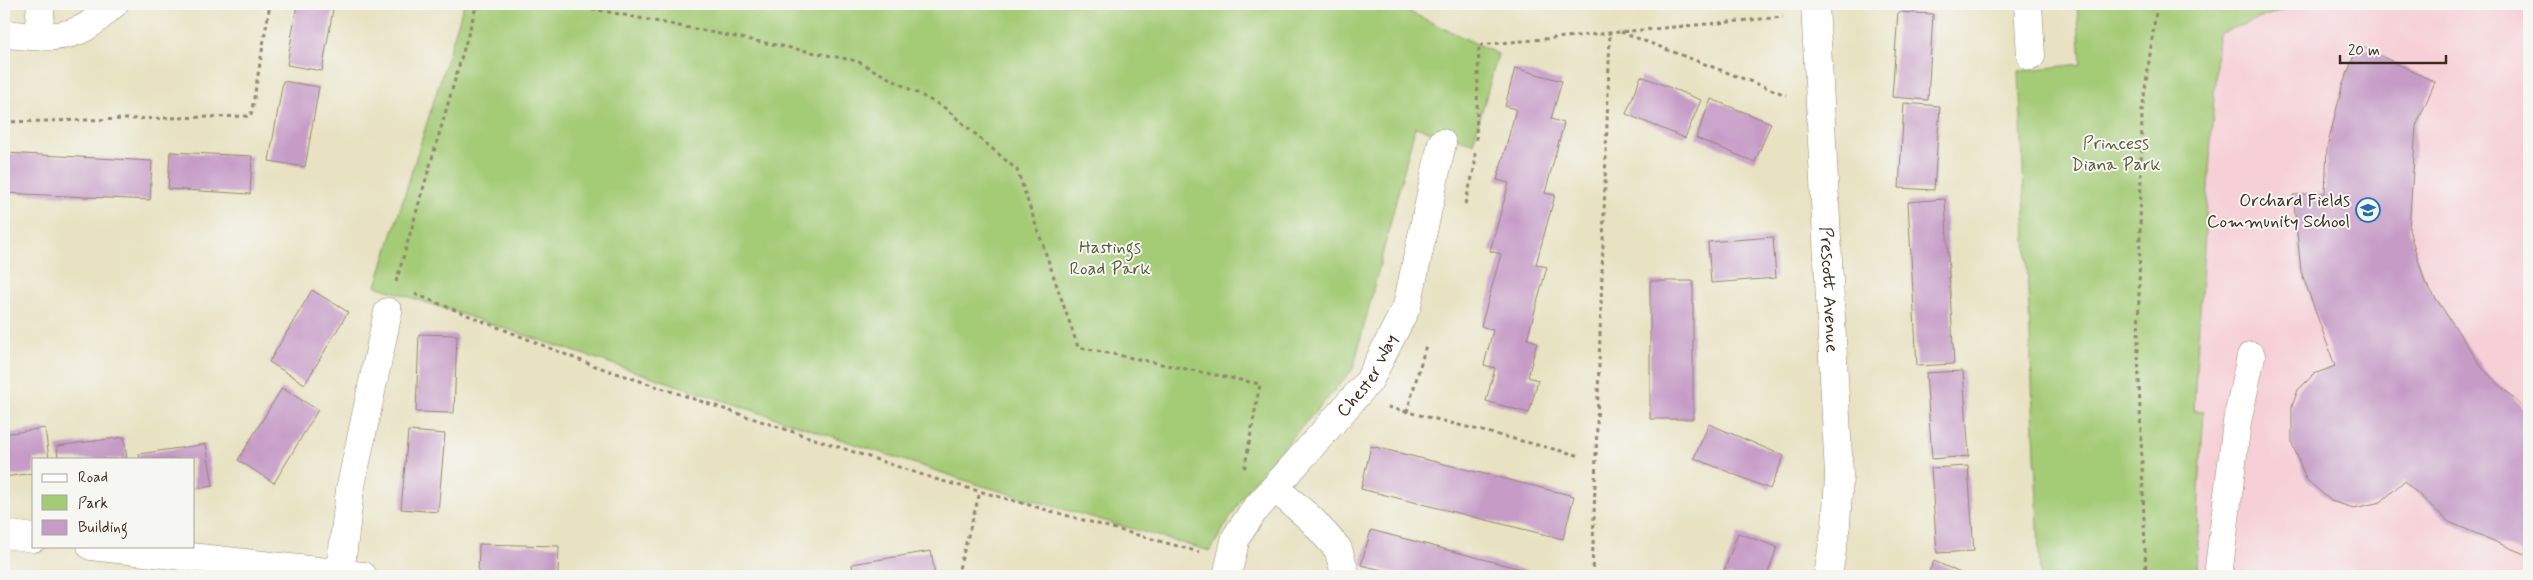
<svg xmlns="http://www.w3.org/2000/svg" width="2533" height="580" viewBox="0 0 2533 580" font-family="Mynerve,sans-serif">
	<rect width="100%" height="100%" fill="#f6f6f2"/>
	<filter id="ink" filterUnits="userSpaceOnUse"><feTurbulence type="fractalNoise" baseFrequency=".02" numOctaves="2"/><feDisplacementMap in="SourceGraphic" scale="10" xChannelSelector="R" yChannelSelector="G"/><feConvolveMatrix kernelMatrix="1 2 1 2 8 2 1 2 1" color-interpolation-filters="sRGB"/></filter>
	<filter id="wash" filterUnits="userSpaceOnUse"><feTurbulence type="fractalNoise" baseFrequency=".0096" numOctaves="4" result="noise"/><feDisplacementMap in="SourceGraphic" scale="20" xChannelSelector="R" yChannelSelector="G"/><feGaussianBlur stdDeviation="1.12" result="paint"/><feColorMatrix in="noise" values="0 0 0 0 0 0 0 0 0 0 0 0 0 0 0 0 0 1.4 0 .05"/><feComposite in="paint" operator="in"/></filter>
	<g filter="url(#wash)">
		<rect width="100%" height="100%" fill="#e8e2c2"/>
		<!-- built -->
		<path fill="#f6cfd7" d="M2298 4H2529V576H2197L2199 490 2204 412H2194L2195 386 2218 33Z"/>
		<!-- green -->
		<path fill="#a4cb76" stroke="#707a4a" d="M464 4H1393L1498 54 1473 143 1415 127 1353 369 1248 488 1210 551 979 485 376 286Z
			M2077 4H2298L2218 34 2195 386 2194 411H2204L2199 490 2197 576H2040L2019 71 2081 64Z"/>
		<g id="blocks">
			<!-- building -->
			<path fill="#c69cc7" d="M297 4H334L322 71 287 65Z
				M1570 4H1582L1580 8Z
				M1889 4H1924V8L1889 6Z
				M1898 12 1933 14 1928 100 1892 97Z
				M2358 45 2435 82 2416 126 2409 230 2425 282 2483 369 2529 413V556L2449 522 2404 481 2381 502 2354 508 2331 501 2306 479 2292 443V406L2298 390 2314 374 2335 366 2301 271 2293 195 2325 193 2327 148 2342 87Z
				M1515 68 1562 81 1551 119 1564 123 1545 193 1555 195 1536 264 1547 267 1527 339 1537 342 1528 377 1538 380 1529 413 1486 401 1495 368 1484 365 1493 330 1481 326 1501 254 1490 251 1509 183 1497 180 1516 109 1505 106Z
				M1641 76 1701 100 1685 138 1626 114Z
				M283 81 319 87 305 167 269 161Z
				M1711 99 1771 123 1755 162 1696 138Z
				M1904 103 1940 106 1934 190 1899 188Z
				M170 152 252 156 250 194 168 189Z
				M4 153 152 161 150 200 4 193Z
				M1945 199 1954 364 1917 366 1908 202Z
				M1773 237 1776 278 1711 283 1708 242Z
				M1650 281H1693V419H1650Z
				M312 290 348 312 305 384 269 362Z
				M419 334 457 335 454 413 416 412Z
				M1963 371 1969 456 1932 459 1926 373Z
				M282 388 318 410 274 483 238 460Z
				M1709 424 1784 456 1770 489 1694 458Z
				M45 428 49 459H34V473L4 477V434Z
				M408 431 445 434 438 512 401 509Z
				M124 437 127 459H58L57 446Z
				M206 444 213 486 194 489V459H140L139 454Z
				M1371 446 1574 496 1563 539 1361 489Z
				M1968 466 1974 551 1937 553 1931 468Z
				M1371 530 1548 576H1408L1361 565Z
				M1738 533 1777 547 1767 576H1722Z
				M479 544 559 546 558 576H478Z
				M931 551 935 576H853L852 564Z
				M1934 561 1967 576H1927Z
				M1147 571 1168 575V576H1146Z
				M574 572 648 575V576H574Z"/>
		</g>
	</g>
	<g filter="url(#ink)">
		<use href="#blocks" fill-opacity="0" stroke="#928670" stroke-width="1"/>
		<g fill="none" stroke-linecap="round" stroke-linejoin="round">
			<!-- minor casing -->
			<g stroke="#928670" stroke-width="29">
				<g id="minor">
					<path id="s1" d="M1815 4 1839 476 1836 525 1828 576"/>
					<path d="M2028 4 2031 56"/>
					<path d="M4 34C30 36 60 41 84 28 95 22 105 11 114 4"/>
					<path d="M38 36 41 4"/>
					<path d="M1275 488 1312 520 1338 549 1346 576"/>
					<path d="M4 534 34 538"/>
					<path d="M91 546 363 576"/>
					<path d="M340 574 350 490 388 312"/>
					<path id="s2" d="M1227 576 1236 537 1253 512 1369 381 1407 306 1442 143"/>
					<path d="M2218 576 2237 422 2251 356"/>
				</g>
			</g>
			<!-- path -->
			<path stroke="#928670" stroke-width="3" stroke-dasharray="4 4" stroke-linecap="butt" d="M568 4 857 61 945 108 1017 170 1078 347 1260 384 1244 471
				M1621 32 1786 95
				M4 122 251 116 270 4
				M1476 140 1479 45 1783 17
				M1465 204 1475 166V152
				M396 282 477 4
				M415 294 592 365 935 479 1199 552
				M1388 407 1581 456
				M1407 412 1426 345
				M957 576 980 492
				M1592 576 1610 33
				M2146 576 2138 353 2142 111 2157 4"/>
			<!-- minor -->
			<use href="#minor" stroke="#fff" stroke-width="28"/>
		</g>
	</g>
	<!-- icons -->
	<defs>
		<g id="school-ring" transform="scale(1.25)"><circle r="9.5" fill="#f6f6f2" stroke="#1f6fb2" stroke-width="1.5"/><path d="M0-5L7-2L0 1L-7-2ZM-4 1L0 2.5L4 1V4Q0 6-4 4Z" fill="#1f6fb2"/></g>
	</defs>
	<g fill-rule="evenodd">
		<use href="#school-ring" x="2368" y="210"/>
	</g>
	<g text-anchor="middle" stroke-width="4" stroke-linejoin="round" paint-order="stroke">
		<!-- park labels -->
		<g font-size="18" fill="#5a5a38" stroke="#f6f6f2">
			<text x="2116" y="149">Princess<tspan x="2116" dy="21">Diana Park</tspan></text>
			<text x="1110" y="253">Hastings<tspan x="1110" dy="21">Road Park</tspan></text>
		</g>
		<!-- poi labels -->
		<g font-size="18" fill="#3b2a1e" stroke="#f6f6f2" text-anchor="end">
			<text x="2350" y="206">Orchard Fields<tspan x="2350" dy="21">Community School</tspan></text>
		</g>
		<!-- street labels -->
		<g font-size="18" fill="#3b2a1e" stroke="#f6f6f2">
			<text dy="6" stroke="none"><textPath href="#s1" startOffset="286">Prescott Avenue</textPath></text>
			<text dy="6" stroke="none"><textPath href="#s2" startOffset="249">Chester Way</textPath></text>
		</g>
	</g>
	<!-- margin -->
	<rect width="2533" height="580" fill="none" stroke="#f6f6f2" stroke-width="20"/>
	<!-- legend -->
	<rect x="32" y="458" width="162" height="90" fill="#f6f6f2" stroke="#aba49d"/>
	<rect x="42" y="474" width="25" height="8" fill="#ffffff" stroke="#aba49d"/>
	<text x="78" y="482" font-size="15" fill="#3b2a1e">Road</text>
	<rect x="42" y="495" width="25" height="15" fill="#a4cb76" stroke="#aba49d"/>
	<text x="78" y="508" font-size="15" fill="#3b2a1e">Park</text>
	<rect x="42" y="520" width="25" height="15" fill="#c69cc7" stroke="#aba49d"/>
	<text x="78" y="532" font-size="15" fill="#3b2a1e">Building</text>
	<!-- scale -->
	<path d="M2340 55v8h106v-8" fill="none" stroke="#3b2a1e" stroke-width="2.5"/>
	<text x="2348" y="55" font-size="15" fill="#3b2a1e" stroke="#f6f6f2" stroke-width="4" paint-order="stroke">20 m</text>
</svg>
